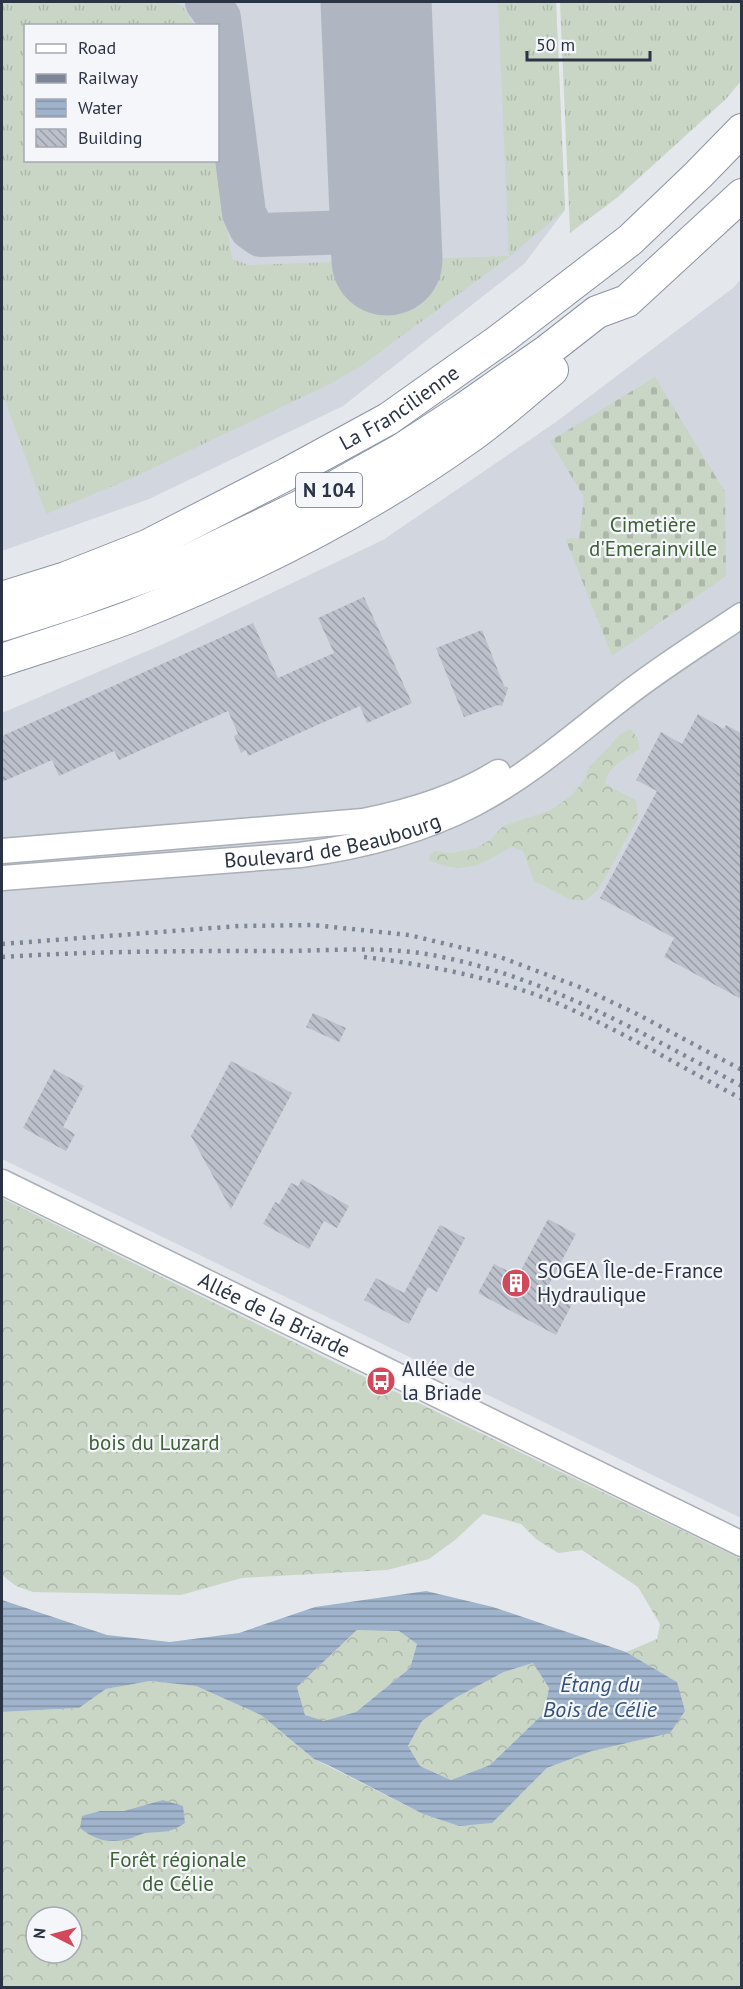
<svg xmlns="http://www.w3.org/2000/svg" width="743" height="1989" viewBox="0 0 743 1989" font-family="'PT Sans',sans-serif">
	<defs>
		<pattern id="grass-tufts" width="24" height="20" patternUnits="userSpaceOnUse" patternTransform="scale(1.5)"><rect width="24" height="20" fill="#c9d6c5"/><path d="M3 7l-1-3M5 7V3M7 7l1-3M15 17l-1-3M17 17v-4M19 17l1-3" fill="none" stroke="#adb8ab"/></pattern>
		<pattern id="forest-crowns" width="20" height="18" patternUnits="userSpaceOnUse" patternTransform="scale(1.5)"><rect width="20" height="18" fill="#c9d6c5"/><path d="M2 6a3 3 0 1 1 6 0M12 15a3 3 0 1 1 6 0" fill="none" stroke="#adb8ab"/></pattern>
		<pattern id="cemetery-stones" width="16" height="16" patternUnits="userSpaceOnUse" patternTransform="scale(1.5)"><rect width="16" height="16" fill="#c9d6c5"/><path d="M2 7V4a2 2 0 0 1 4 0v3zM10 15v-3a2 2 0 0 1 4 0v3z" fill="#adb8ab"/></pattern>
		<pattern id="water-rules" width="6" height="5" patternUnits="userSpaceOnUse" patternTransform="scale(1.5)"><rect width="6" height="5" fill="#9fb4cc"/><path d="M0 2.5h6" fill="none" stroke="#8293a7"/></pattern>
		<pattern id="building-back-hatch" width="6" height="6" patternUnits="userSpaceOnUse" patternTransform="scale(1.5)"><rect width="6" height="6" fill="#bbc0ca"/><path d="M-1 5l2 2M0 0l6 6M5-1l2 2" fill="none" stroke="#989da6"/></pattern>
	</defs>
	<rect width="100%" height="100%" fill="#e4e7ec"/>
	<!-- built -->
	<path fill="#d2d6de" fill-rule="evenodd" d="M2 2H556L565 210 524 264 343 406 149 499 2 551ZM26 26H218V160H26Z
		M741 279V1518L2 1159V713L168 642 383 540 556 422 733 288Z"/>
	<!-- grass -->
	<path fill="url(#grass-tufts)" d="M2 2H172L182 6 194 25 26 26V160L217 161 232 259 249 265 509 256 498 2H556L565 210 509 257 361 366 330 384 134 477 46 514 5 400H2Z
		M560 2H742L741 81 726 99 618 197 570 233Z"/>
	<!-- forest -->
	<path fill="url(#forest-crowns)" fill-rule="evenodd" d="M630 729 638 738 639 749C626 758 607 767 605 783L612 788 636 800 638 818 598 890 585 901 569 899 534 881 523 851 511 847C481 865 464 876 429 860L430 855 435 851 451 853 477 848 491 839 503 826 551 810 571 796 583 782 589 767 607 749 619 735Z
		M2 1198 336 1363 741 1559V1987H2V1712L79 1708 106 1689 150 1681 196 1686 261 1715 314 1759 423 1814 459 1826 520 1795 547 1768 592 1751 677 1682 626 1652 657 1639 660 1624 638 1587 582 1550 558 1553 536 1539 521 1524 483 1514 455 1540 429 1559 387 1570 242 1578 181 1595 33 1592 16 1586 2 1575ZM36 1917H72V1953H36Z
		M357 1630 399 1631 417 1644 410 1668 356 1712 324 1722 305 1715 297 1687Z
		M533 1663 549 1688 544 1713 490 1765 451 1780 420 1766 408 1746 422 1721 455 1698 504 1672Z"/>
	<!-- cemetery -->
	<path fill="url(#cemetery-stones)" d="M655 377 725 492 726 576 612 656 566 540 571 538 579 539 584 497 550 441Z"/>
	<!-- water -->
	<path fill="url(#water-rules)" fill-rule="evenodd" d="M426 1591 493 1607 626 1652 677 1682 685 1711 670 1733 592 1751 547 1768 492 1823 459 1826 423 1814 330 1766 314 1759 261 1715 196 1686 150 1681 106 1689 79 1708 2 1712V1600L107 1635 170 1642 239 1633 315 1607ZM357 1630 399 1631 417 1644 410 1668 356 1712 324 1721 305 1715 297 1687ZM533 1663 549 1688 544 1713 490 1765 451 1780 420 1766 408 1746 422 1721 455 1698 504 1672Z
		M163 1800 183 1806 185 1823C168 1834 164 1831 145 1833 141 1834 136 1836 132 1838 111 1844 96 1841 80 1828L82 1816 100 1811H124Z"/>
	<g fill="none" stroke-linecap="round" stroke-linejoin="round">
		<!-- taxiway -->
		<path stroke="#b0b6c1" stroke-width="44" d="M207 2 219 18 244 213 251 228 261 235 386 231"/>
		<!-- runway -->
		<path stroke="#b0b6c1" stroke-width="111" d="M376 2 387 260"/>
	</g>
	<!-- building -->
	<path fill="url(#building-back-hatch)" d="M364 597 412 703 367 723 360 706 248 756 246 750 241 753 234 736 238 734 228 711 119 760 114 751 59 776 52 760 2 782V736L253 623 278 678 334 653 318 618Z
		M482 630 504 686 508 688 502 706 498 705 464 717 436 648Z
		M698 714 724 729 726 725 741 733V999L664 957 674 938 600 898 657 791 636 780 661 732 682 744Z
		M313 1013 346 1028 339 1042 306 1027Z
		M231 1061 292 1093 231 1209 191 1136Z
		M54 1069 84 1086 63 1127 75 1134 66 1151 23 1128Z
		M302 1179 349 1206 337 1228 324 1221 309 1249 263 1224 275 1202 279 1204 291 1183 298 1186Z
		M548 1219 576 1234 546 1290 572 1304 556 1335 478 1293 494 1264 518 1276Z
		M440 1225 465 1238 437 1292 428 1287 409 1324 364 1300 376 1278 404 1293Z"/>
	<g fill="none" stroke-linecap="round" stroke-linejoin="round">
		<!-- secondary casing -->
		<g stroke="#a9aeb7" stroke-width="27">
			<g id="secondary">
				<path d="M2 851 363 821C409 812 458 797 498 772"/>
				<path id="s1" d="M2 878 300 855C360 847 420 832 474 804 528 776 574 735 622 698 660 668 702 642 742 615"/>
				<path id="s2" d="M2 1182 742 1544"/>
			</g>
		</g>
		<!-- highway casing -->
		<g stroke="#8b94a3" stroke-width="34">
			<g id="highway">
				<path id="s3" d="M2 598 66 578 147 546 287 474 388 419 501 339 630 240 698 175 742 130"/>
				<path d="M2 625 74 602 185 562 301 506 401 450 461 411 547 351 597 312 627 301 742 195"/>
				<path d="M2 660C46 645 91 632 135 615 253 568 368 510 471 436 499 416 525 392 552 370"/>
			</g>
		</g>
		<!-- secondary -->
		<use href="#secondary" stroke="#fff" stroke-width="24"/>
		<!-- highway -->
		<use href="#highway" stroke="#fff" stroke-width="32"/>
		<!-- rail -->
		<path stroke="#7d8696" stroke-width="4.5" stroke-dasharray="3 6" stroke-linecap="butt" d="M2 944 239 926 313 925 409 935 500 957 582 988 637 1014 742 1070
			M2 957C94 951 186 951 279 951 333 951 389 945 442 957 553 980 643 1034 742 1086
			M364 957C422 964 479 975 534 994 606 1021 673 1063 742 1099"/>
	</g>
	<!-- icons -->
	<defs>
		<g id="building-disc" transform="scale(1.5)"><circle r="9.5" fill="#d1495b" stroke="#f4f6f9"/><path d="M-4-6H4V6H1V3H-1V6H-4ZM-2.5-4.3h1.7v1.8h-1.7ZM.8-4.3h1.7v1.8H.8ZM-2.5-1h1.7V.8h-1.7ZM.8-1h1.7V.8H.8Z" fill="#fff"/></g>
		<g id="bus-disc" transform="scale(1.5)"><circle r="9.5" fill="#d1495b" stroke="#f4f6f9"/><path d="M-5-6H5V4H4V6H2V4H-2V6H-4V4H-5ZM-3.5-4V0h7V-4ZM-3.5 1.2v1.5H-2V1.2ZM2 1.2v1.5H3.5V1.2Z" fill="#fff"/></g>
	</defs>
	<g fill-rule="evenodd">
		<use href="#building-disc" x="516" y="1283"/>
		<use href="#bus-disc" x="381" y="1381"/>
	</g>
	<g text-anchor="middle" stroke-width="4.5" stroke-linejoin="round" paint-order="stroke">
		<!-- shield labels -->
		<rect fill="#f4f6f9" stroke="#676e7b" stroke-width="1.5" x="296" y="473" width="66" height="34" rx="4.5"/>
		<g font-size="20" font-weight="bold" fill="#2b3445">
			<text x="329" y="497">N 104</text>
		</g>
		<!-- street labels -->
		<g font-size="21" fill="#2b3445" stroke="#f4f6f9">
			<text dy="7" stroke="none"><textPath href="#s3" startOffset="442">La Francilienne</textPath></text>
			<text dy="7" stroke="none"><textPath href="#s1" startOffset="333">Boulevard de Beaubourg</textPath></text>
			<text dy="7" stroke="none"><textPath href="#s2" startOffset="303">Allée de la Briarde</textPath></text>
		</g>
		<!-- park labels -->
		<g font-size="21" fill="#3f6138" stroke="#f4f6f9">
			<text x="653" y="532">Cimetière<tspan x="653" dy="24">d'Emerainville</tspan></text>
			<text x="154" y="1450">bois du Luzard</text>
			<text x="178" y="1867">Forêt régionale<tspan x="178" dy="24">de Célie</tspan></text>
		</g>
		<!-- poi labels -->
		<g font-size="21" fill="#2b3445" stroke="#f4f6f9" text-anchor="start">
			<text x="537" y="1278">SOGEA Île-de-France<tspan x="537" dy="24">Hydraulique</tspan></text>
			<text x="402" y="1376">Allée de<tspan x="402" dy="24">la Briade</tspan></text>
		</g>
		<!-- water labels -->
		<g font-size="22" font-style="italic" fill="#34527a" stroke="#f4f6f9">
			<text x="600" y="1692">Étang du<tspan x="600" dy="25">Bois de Célie</tspan></text>
		</g>
	</g>
	<!-- border -->
	<rect width="743" height="1989" fill="none" stroke="#2b3445" stroke-width="6"/>
	<!-- legend -->
	<rect x="24" y="24" width="195" height="138" fill="#f4f6f9" stroke="#a4a8b1" stroke-width="1.5"/>
	<rect x="36" y="44" width="30" height="9" fill="#ffffff" stroke="#a4a8b1" stroke-width="1.5"/>
	<text x="78" y="54" font-size="18" fill="#2b3445">Road</text>
	<rect x="36" y="74" width="30" height="9" fill="#7d8696" stroke="#a4a8b1" stroke-width="1.5"/>
	<text x="78" y="84" font-size="18" fill="#2b3445">Railway</text>
	<rect x="36" y="99" width="30" height="18" fill="url(#water-rules)" stroke="#a4a8b1" stroke-width="1.5"/>
	<text x="78" y="114" font-size="18" fill="#2b3445">Water</text>
	<rect x="36" y="129" width="30" height="18" fill="url(#building-back-hatch)" stroke="#a4a8b1" stroke-width="1.5"/>
	<text x="78" y="144" font-size="18" fill="#2b3445">Building</text>
	<!-- north arrow -->
	<g transform="translate(54 1935) rotate(276)"><circle r="28" fill="#f4f6f9" stroke="#a4a8b1" stroke-width="1.5"/>
	<path d="M0-4.5L10 22L0 15L-10 22Z" fill="#d1495b"/>
	<text y="-9" font-size="16" font-weight="bold" text-anchor="middle" fill="#2b3445">N</text>
	</g>
	<!-- scale -->
	<path d="M527 51v9h123v-9" fill="none" stroke="#2b3445" stroke-width="3"/>
	<text x="536" y="51" font-size="18" fill="#2b3445" stroke="#f4f6f9" stroke-width="4.5" paint-order="stroke">50 m</text>
</svg>
